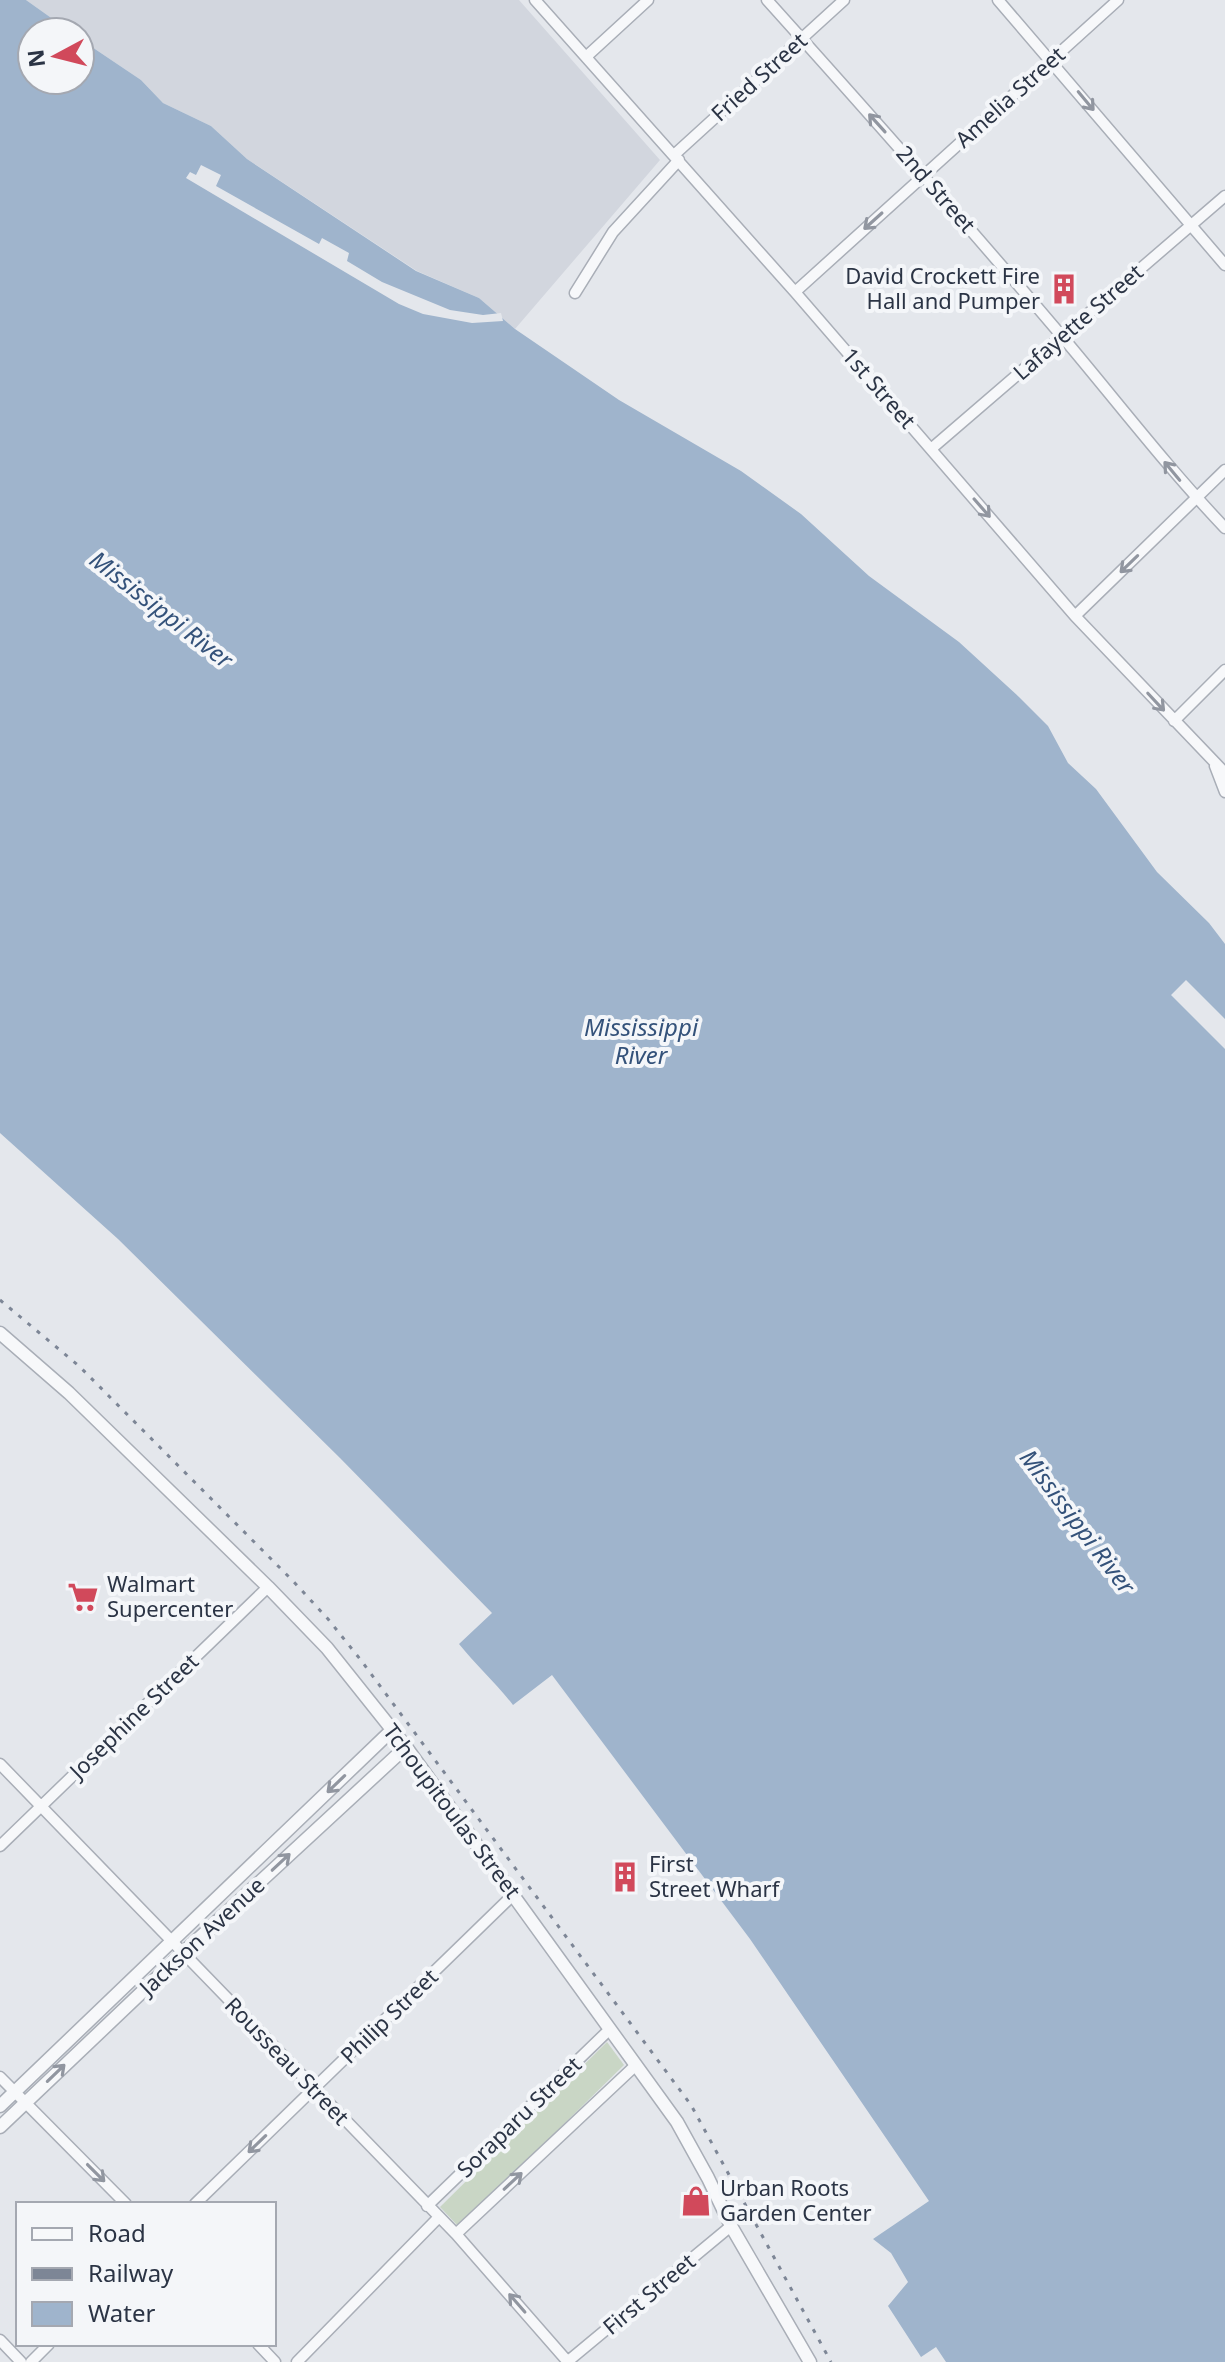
<svg xmlns="http://www.w3.org/2000/svg" width="1225" height="2362" viewBox="0 0 1225 2362" font-family="'Noto Sans',sans-serif">
	<rect width="100%" height="100%" fill="#e4e7ec"/>
	<!-- built -->
	<path fill="#d2d6de" d="M26 0H519L660 160 515 329 479 298 417 271 247 159 211 126 163 103 141 80 80 39V32H71Z"/>
	<!-- green -->
	<path fill="#c9d6c5" d="M607 2042 624 2065 459 2227 440 2207Z"/>
	<!-- water -->
	<path fill="#9fb4cc" d="M0 0H26L71 32H32V80H80V39L141 80 163 103 211 126 247 159 416 271 479 298 515 329 619 400 741 471 801 514 869 576 959 642 1019 697 1048 726 1068 763 1096 789 1157 872 1209 923 1225 944V2362H946L936 2347 921 2357 888 2306 908 2282 891 2253 873 2239 929 2201 750 1939 552 1675 513 1705C496 1683 476 1665 459 1644L492 1613 340 1458 118 1239 0 1133Z"/>
	<!-- pier -->
	<path fill="#e4e7ec" d="M201 165 221 175 216 186 319 244 322 238 349 253 347 261 382 282 450 310 483 315 501 313 503 321 472 323 423 314 399 304 186 178 190 172 196 175Z
		M1186 980 1225 1019V1049L1171 995Z"/>
	<g fill="none" stroke-linecap="round" stroke-linejoin="round">
		<!-- minor casing -->
		<g stroke="#a9aeb7" stroke-width="13">
			<path id="minor" d="M535 0 795 292 1075 616 1225 773
				M767 0C866 110 964 221 1060 334 1115 399 1166 466 1225 528
				M998 0 1225 265
				M587 56 648 0
				M674 155 844 0
				M795 292 1118 0
				M575 293 613 232 679 160
				M931 449 1225 196
				M1075 616 1225 470
				M1174 721 1225 670
				M1215 766 1225 792
				M0 1764 456 2234 568 2362
				M0 1846 268 1587
				M0 2077 126 2204
				M195 2204 514 1894
				M427 2206 610 2029
				M456 2234 636 2065
				M0 2340 21 2362
				M258 2344 275 2362
				M31 2362 49 2344
				M297 2362 439 2217
				M567 2362 731 2226"/>
		</g>
		<!-- tertiary casing -->
		<g stroke="#a9aeb7" stroke-width="15">
			<path id="tertiary" d="M0 1333 69 1393 268 1587 327 1648 406 1747 677 2122 708 2178 731 2226 810 2362
				M0 2106 392 1730
				M0 2127 183 1953 406 1747"/>
		</g>
		<!-- minor -->
		<use href="#minor" stroke="#f7f8fa" stroke-width="10"/>
		<!-- tertiary -->
		<use href="#tertiary" stroke="#f7f8fa" stroke-width="12"/>
		<!-- rail -->
		<path stroke="#7d8696" stroke-width="3" stroke-dasharray="4 8" stroke-linecap="butt" d="M0 1300 79 1366 293 1581 328 1619 360 1659 691 2105 831 2362"/>
	</g>
	<!-- one-way arrows -->
	<defs><path id="oneway-shaft" d="M-6 0H5M1.5-3L5.5 0L1.5 3" fill="none" stroke-width="1.6" stroke-linecap="round" stroke-linejoin="round" transform="scale(2)"/></defs>
	<g stroke="#9196a0">
		<use href="#oneway-shaft" transform="translate(1086 101) rotate(50)"/>
		<use href="#oneway-shaft" transform="translate(877 123) rotate(-132)"/>
		<use href="#oneway-shaft" transform="translate(873 221) rotate(138)"/>
		<use href="#oneway-shaft" transform="translate(1172 471) rotate(-130)"/>
		<use href="#oneway-shaft" transform="translate(982 508) rotate(49)"/>
		<use href="#oneway-shaft" transform="translate(1129 564) rotate(136)"/>
		<use href="#oneway-shaft" transform="translate(1156 702) rotate(47)"/>
		<use href="#oneway-shaft" transform="translate(336 1784) rotate(136)"/>
		<use href="#oneway-shaft" transform="translate(281 1862) rotate(-43)"/>
		<use href="#oneway-shaft" transform="translate(56 2073) rotate(-44)"/>
		<use href="#oneway-shaft" transform="translate(257 2144) rotate(136)"/>
		<use href="#oneway-shaft" transform="translate(96 2173) rotate(45)"/>
		<use href="#oneway-shaft" transform="translate(513 2181) rotate(-43)"/>
		<use href="#oneway-shaft" transform="translate(517 2303) rotate(-131)"/>
	</g>
	<!-- icons -->
	<defs>
		<g id="building-bare" transform="scale(2.4)"><path d="M-4-6H4V6H1V3H-1V6H-4ZM-2.5-4.3h1.7v1.8h-1.7ZM.8-4.3h1.7v1.8H.8ZM-2.5-1h1.7V.8h-1.7ZM.8-1h1.7V.8H.8Z" fill="#d1495b" stroke="#f4f6f9" stroke-width="2.5" paint-order="stroke"/></g>
		<g id="supermarket-bare" transform="scale(2.4)"><path d="M-6-5.5h2.5l.6 2H6L4.5 2H-2.5L-4.4-4H-6ZM-1.5 3.2a1.3 1.3 0 1 0 .1 0ZM3 3.2a1.3 1.3 0 1 0 .1 0Z" fill="#d1495b" stroke="#f4f6f9" stroke-width="2.5" paint-order="stroke"/></g>
		<g id="shop-bare" transform="scale(2.4)"><path d="M-5-2.5h2.3a2.7 3.5 0 0 1 5.4 0H5L5.5 6h-11ZM-1.5-2.5h3a1.5 2.3 0 0 0-3 0Z" fill="#d1495b" stroke="#f4f6f9" stroke-width="2.5" paint-order="stroke"/></g>
	</defs>
	<g fill-rule="evenodd">
		<use href="#building-bare" x="1064" y="289"/>
		<use href="#supermarket-bare" x="83" y="1597"/>
		<use href="#building-bare" x="625" y="1877"/>
		<use href="#shop-bare" x="696" y="2201"/>
	</g>
	<g text-anchor="middle" stroke-width="8" stroke-linejoin="round" paint-order="stroke">
		<!-- street labels -->
		<g font-size="22" fill="#2b3445" stroke="#f4f6f9">
			<text transform="translate(759 77) rotate(-42)" y="8">Fried Street</text>
			<text transform="translate(1010 97) rotate(-42)" y="8">Amelia Street</text>
			<text transform="translate(936 189) rotate(49)" y="8">2nd Street</text>
			<text transform="translate(1078 322) rotate(-41)" y="8">Lafayette Street</text>
			<text transform="translate(879 388) rotate(49)" y="8">1st Street</text>
			<text transform="translate(134 1716) rotate(-44)" y="8">Josephine Street</text>
			<text transform="translate(452 1811) rotate(53)" y="8">Tchoupitoulas Street</text>
			<text transform="translate(202 1936) rotate(-43)" y="8">Jackson Avenue</text>
			<text transform="translate(389 2016) rotate(-44)" y="8">Philip Street</text>
			<text transform="translate(287 2061) rotate(46)" y="8">Rousseau Street</text>
			<text transform="translate(519 2117) rotate(-44)" y="8">Soraparu Street</text>
			<text transform="translate(649 2294) rotate(-40)" y="8">First Street</text>
		</g>
		<!-- poi labels -->
		<g font-size="22" fill="#2b3445" stroke="#f4f6f9" text-anchor="start">
			<text x="1040" y="284" text-anchor="end">David Crockett Fire<tspan x="1040" dy="25">Hall and Pumper</tspan></text>
			<text x="107" y="1592">Walmart<tspan x="107" dy="25">Supercenter</tspan></text>
			<text x="649" y="1872">First<tspan x="649" dy="25">Street Wharf</tspan></text>
			<text x="720" y="2196">Urban Roots<tspan x="720" dy="25">Garden Center</tspan></text>
		</g>
		<!-- water labels -->
		<g font-size="24" font-style="italic" fill="#34527a" stroke="#f4f6f9">
			<text transform="translate(161 610) rotate(38)" y="8">Mississippi River</text>
			<text x="641" y="1036">Mississippi<tspan x="641" dy="28">River</tspan></text>
			<text transform="translate(1077 1522) rotate(53)" y="8">Mississippi River</text>
		</g>
	</g>
	<!-- legend -->
	<rect x="16" y="2202" width="260" height="144" fill="#f4f6f9" stroke="#a4a8b1" stroke-width="2"/>
	<rect x="32" y="2228" width="40" height="12" fill="#f7f8fa" stroke="#a4a8b1" stroke-width="2"/>
	<text x="88" y="2242" font-size="24" fill="#2b3445">Road</text>
	<rect x="32" y="2268" width="40" height="12" fill="#7d8696" stroke="#a4a8b1" stroke-width="2"/>
	<text x="88" y="2282" font-size="24" fill="#2b3445">Railway</text>
	<rect x="32" y="2302" width="40" height="24" fill="#9fb4cc" stroke="#a4a8b1" stroke-width="2"/>
	<text x="88" y="2322" font-size="24" fill="#2b3445">Water</text>
	<!-- north arrow -->
	<g transform="translate(56 56) rotate(263)"><circle r="38" fill="#f4f6f9" stroke="#a4a8b1" stroke-width="2"/>
	<path d="M0-6L14 30L0 20L-14 30Z" fill="#d1495b"/>
	<text y="-12" font-size="22" font-weight="bold" text-anchor="middle" fill="#2b3445">N</text>
	</g>
</svg>
